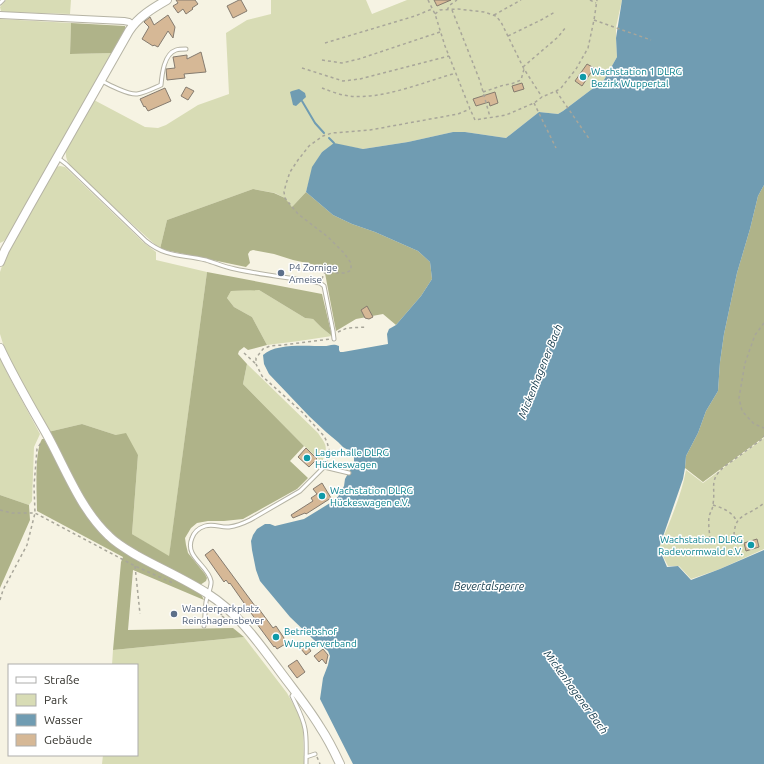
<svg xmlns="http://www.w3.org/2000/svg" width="764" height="764" viewBox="0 0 764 764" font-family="Ubuntu,sans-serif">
	<rect width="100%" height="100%" fill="#f6f3e3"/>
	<!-- green -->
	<path fill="#d8dcb5" d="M6 0H71L70 14 7 12 1 11 0 7Z
		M271 0H366L372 14 407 0H622L616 27V38L617 57 604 80 563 111 558 114 539 112 506 138 465 132H453L408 142 363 149 334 144 322 152 313 167 306 192 292 207 285 198 275 193 253 189 167 220 160 249 131 223 72 168C67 162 65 157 66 149L94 100 145 127 158 128 166 125 198 105 229 94 226 33 247 20 271 14Z
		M0 19 71 23 70 54 114 53 10 233 4 241 0 243Z
		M60 166 65 167 143 242 156 252V260L207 272 169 557 132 534 138 455 116 435 82 424 48 432 21 381 4 347 0 334V272L4 260 16 235 56 167Z
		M249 290H259L305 318 313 319 322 328 332 336 299 341 267 345 252 317 234 307 227 298 231 291Z
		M0 358 7 373 40 434 34 447 32 501 29 505 0 495Z
		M247 364 318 433C327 446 328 446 322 462L304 446 243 384Z
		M764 438V549L720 569 691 579 679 566H668L659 548C669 523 681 497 686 470L703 483Z
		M244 637 287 693 297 711 302 724 303 731 304 764H102L103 755H137V665H112L113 650Z"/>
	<!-- forest -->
	<path fill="#afb389" d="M71 23 125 26 126 30 114 53 70 54Z
		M764 185V437L703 482 685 468 686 456 698 433 706 411 718 391 720 362 724 334 737 273 750 229 758 196Z
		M253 189 274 193 285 198 292 207 306 192 333 215 352 224 375 232 418 251 430 262 432 279 421 296 396 325 383 314 356 319 336 331 324 268 316 265 293 260 274 254 253 250 250 251 248 254 250 263 246 267 160 249 167 220Z
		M207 272 322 294 332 336 322 328 313 319 305 318 259 290 231 291 227 298 234 307 252 317 267 345 248 350 244 347 239 351 238 354 247 364 243 384 304 446 290 461 308 478 297 489 243 519 224 521H208L197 523 191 528 185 538 186 545 188 553 205 574 207 578 206 581 200 585 133 550 116 538 99 522 87 504 48 432 82 424 116 435 126 433 138 455 132 534 169 556Z
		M42 439H44L64 475 99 531 201 594 204 600 133 570 128 630 233 628 244 637 113 650 121 562 123 557 37 511C37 495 34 452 42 439Z
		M0 495 29 505 30 520 0 588Z"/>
	<!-- water -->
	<path fill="#709cb2" d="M622 0H764V185L758 196 750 229 737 273 724 334 720 362 718 391 706 411 698 433 686 456 685 468 683 479 659 548 667 567 678 566 691 580 720 569 764 550V764H353L320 699 323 678 328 665 330 656 328 651 314 640 290 617 260 581 256 570 252 550 251 541 253 535 257 529 265 524H270L275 526 304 519 335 500 340 494 344 486 345 479 350 470 353 468 354 464V458L353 454 348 450 343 447 338 442 326 432 309 416 269 374 264 364 263 355C275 343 307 346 324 346 329 346 333 343 339 346V350L340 352H343L388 344 387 334 389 329 396 325 421 296 432 279 430 262 418 251 375 232 352 224 333 215 306 192 312 167 322 152 334 143 363 149 408 142 453 132H465L506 138 539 112 558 114 563 111 604 80 617 57 616 38Z
		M299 89 305 93 306 97 296 106 293 105 290 92 292 91Z"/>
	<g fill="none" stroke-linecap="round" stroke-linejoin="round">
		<!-- stream -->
		<path stroke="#709cb2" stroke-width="2" d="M302 101 315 123 324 133
			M329 138 334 143"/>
	</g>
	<!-- building -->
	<path fill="#d6b896" stroke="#857b6f" d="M176 0H195L198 4 192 8 193 9 186 14 183 9 178 13 173 6 178 3Z
		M239 0H241L247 11 233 18 227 6Z
		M434 0H451L437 6Z
		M168 15 175 27 173 38 168 31 158 47 154 45 153 46 142 39 149 27 144 22 145 21 150 17 154 25Z
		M201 52 206 72 184 74 185 78 167 80 166 69 175 68 173 57 187 55V59Z
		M587 64 594 68 582 86 575 81Z
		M522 83 524 89 514 92 512 86Z
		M186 87 194 91 188 100 181 96Z
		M165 88 171 101 148 111 145 106 144 107 140 99Z
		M495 92 498 103 490 106 489 102 476 106 473 99Z
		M367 306 373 317 369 319 365 318 361 310Z
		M306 448 317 459 309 467 298 457Z
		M322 483 331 498 306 514 305 513 293 518 291 515 313 501 311 498 317 494 313 489Z
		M757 539 759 547 746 551 744 543Z
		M213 549 255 606 256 605 273 628 276 626 284 638V639L287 643 277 649 275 646 274 647 257 624 258 623 230 583 229 584 226 580 224 582 205 555Z
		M306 644 311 651 306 655 301 649Z
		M323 649 328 655 326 664 322 659 319 662 314 656Z
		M297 660 305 672 297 678 288 666Z"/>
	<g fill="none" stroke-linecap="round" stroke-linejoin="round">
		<!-- lane casing -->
		<g stroke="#b5b3a4" stroke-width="5">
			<path id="lane" d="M0 3 3 0
				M102 81C109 85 129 95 137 94 145 93 154 88 161 85 162 74 164 54 176 50 179 49 183 49 186 49
				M57 157 66 164 146 241C167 258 182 254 206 260 216 263 225 267 235 269 263 275 292 278 320 283L324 286 333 331 334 339
				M204 626C205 618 205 610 206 602 207 595 212 587 211 581 208 565 184 557 192 538 194 532 199 528 205 526 214 523 221 528 229 527 236 526 244 523 250 520L300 491 324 467 349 473
				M294 693 292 696C297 707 303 717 305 729 307 740 306 753 306 764
				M306 757 315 754"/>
		</g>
		<!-- street casing -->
		<g stroke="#b5b3a4" stroke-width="8">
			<path id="street" d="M0 15 124 21 129 22 133 25"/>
		</g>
		<!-- secondary casing -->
		<g stroke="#b5b3a4" stroke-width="10">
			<path id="secondary" d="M0 262 5 250 29 207 129 31C138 17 153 8 167 0
				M0 348C14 378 30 405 46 433 65 467 80 509 109 536 117 544 126 549 136 555 159 568 185 579 208 594 238 613 258 642 279 670 293 689 308 707 320 727 328 739 334 751 340 764"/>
		</g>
		<!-- path -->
		<path stroke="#a8a69a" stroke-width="1.5" stroke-dasharray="3 3" stroke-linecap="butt" d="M428 0 435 14 445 46 470 109 475 120 506 115 534 103 542 97 556 91 561 88 576 69 588 48 594 20 597 0
			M590 0 596 3
			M447 10 450 5 457 0
			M452 10 480 81 490 117
			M435 14 440 10 458 9 484 12 496 16 501 22 524 69 542 97
			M494 15 521 0
			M594 20 651 40
			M508 36 541 20 555 12
			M325 43 415 16 432 9
			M322 60 342 63 359 59 440 32
			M523 67 558 37 566 27
			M302 68 343 81 360 79 449 56
			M322 88C330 91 340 95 349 96 382 100 424 82 456 73
			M556 91 590 140
			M483 92 504 85 511 84 521 80 524 69
			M534 103 556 148
			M322 279 324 273H346L351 270V263L344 253 328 237 298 214 285 198 284 192 286 184 290 172 298 160 309 146 323 136 332 133 370 130 458 114 470 109
			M764 323 755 335 745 363 739 398 742 411 754 424 764 428
			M338 332 347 328 367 327
			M244 353 256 364
			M326 463 330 453 327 442 324 436 302 412 262 376 256 364V358L263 349 270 346 283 345 330 339
			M713 505C723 508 733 512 737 522
			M0 510 12 513H35L135 566 173 583
			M734 541C733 512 746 518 764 503
			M711 545C710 536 708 526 709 517 710 512 713 509 713 504 716 487 708 480 725 466L761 440 764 436
			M135 566 140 614
			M0 600 3 590 27 545 35 513 34 486 37 449 42 441
			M216 610 222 615
			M222 616 230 622
			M317 757 320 764"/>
		<!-- lane -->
		<use href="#lane" stroke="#fff" stroke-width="3"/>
		<!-- street -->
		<use href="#street" stroke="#fff" stroke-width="6"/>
		<!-- secondary -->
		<use href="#secondary" stroke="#fff" stroke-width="8"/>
	</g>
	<!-- markers -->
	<g fill="#0f9aa8" stroke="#fff" stroke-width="1.5">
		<circle cx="583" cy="77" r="4"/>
		<circle cx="307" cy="458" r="4"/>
		<circle cx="322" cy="496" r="4"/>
		<circle cx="751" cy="545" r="4"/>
		<circle cx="276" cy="637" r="4"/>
	</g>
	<g fill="#5c6f8a" stroke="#fff" stroke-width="1.5">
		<circle cx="281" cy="273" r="4"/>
		<circle cx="174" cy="614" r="4"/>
	</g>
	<g text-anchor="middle" stroke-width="3" stroke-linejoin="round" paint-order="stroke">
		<!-- culture labels -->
		<g font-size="10" fill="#0d838f" stroke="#fff" text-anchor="start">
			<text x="591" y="75">Wachstation 1 DLRG<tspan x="591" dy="12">Bezirk Wuppertal</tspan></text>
			<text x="315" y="456">Lagerhalle DLRG<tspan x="315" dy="12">Hückeswagen</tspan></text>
			<text x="330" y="494">Wachstation DLRG<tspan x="330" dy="12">Hückeswagen e.V.</tspan></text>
			<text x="743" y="543" text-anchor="end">Wachstation DLRG<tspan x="743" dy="12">Radevormwald e.V.</tspan></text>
			<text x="284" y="635">Betriebshof<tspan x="284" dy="12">Wupperverband</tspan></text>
		</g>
		<!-- service labels -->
		<g font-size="10" fill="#4e5e75" stroke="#fff" text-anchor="start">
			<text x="289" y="271">P4 Zornige<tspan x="289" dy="12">Ameise</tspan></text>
			<text x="182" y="612">Wanderparkplatz<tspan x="182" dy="12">Reinshagensbever</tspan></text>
		</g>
		<!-- water labels -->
		<g font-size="11" font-style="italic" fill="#113849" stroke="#fff">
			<text transform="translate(540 371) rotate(-68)" y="4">Mickenhagener Bach</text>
			<text x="489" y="590">Bevertalsperre</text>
			<text transform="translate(576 692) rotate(54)" y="4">Mickenhagener Bach</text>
		</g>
	</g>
	<!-- legend -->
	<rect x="8" y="664" width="130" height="92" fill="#ffffff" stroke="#adadab"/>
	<rect x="16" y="677" width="20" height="6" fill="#ffffff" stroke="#adadab"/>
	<text x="44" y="684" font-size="12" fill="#33322c">Straße</text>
	<rect x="16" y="694" width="20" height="12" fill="#d8dcb5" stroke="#adadab"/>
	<text x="44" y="704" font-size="12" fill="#33322c">Park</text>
	<rect x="16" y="714" width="20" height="12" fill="#709cb2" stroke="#adadab"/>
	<text x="44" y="724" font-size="12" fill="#33322c">Wasser</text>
	<rect x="16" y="734" width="20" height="12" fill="#d6b896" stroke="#adadab"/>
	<text x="44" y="744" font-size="12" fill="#33322c">Gebäude</text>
</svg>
